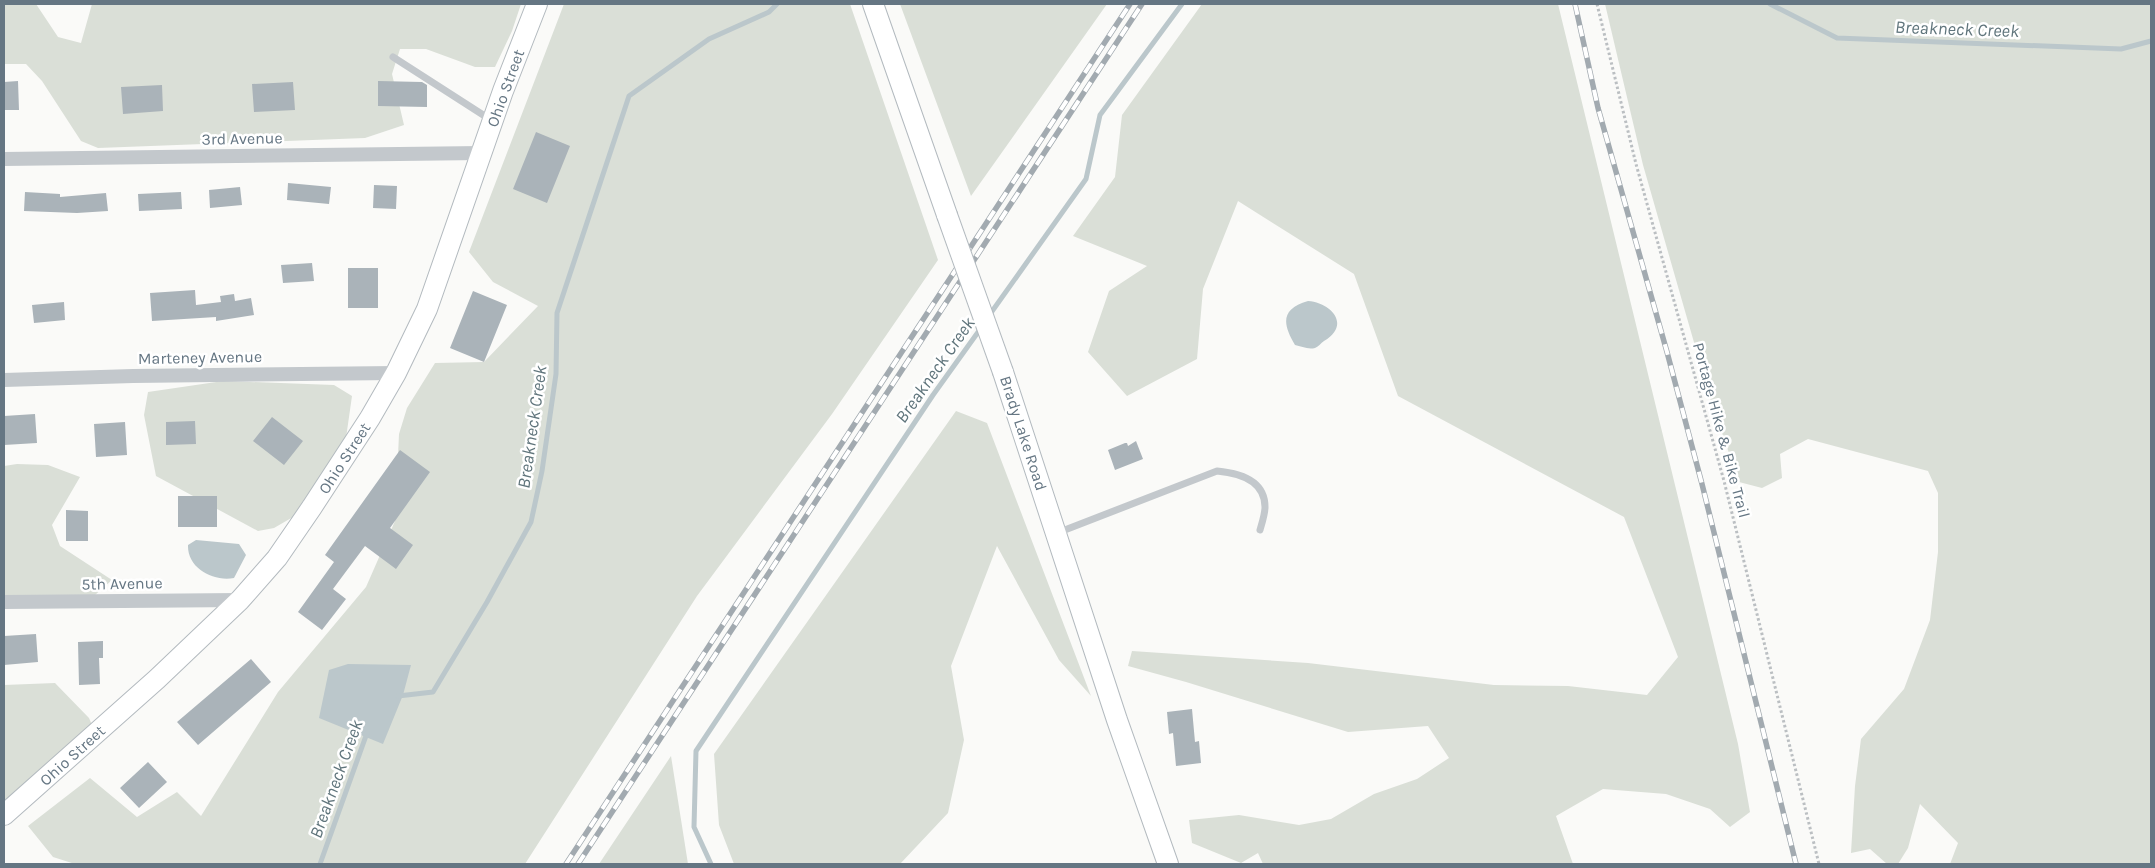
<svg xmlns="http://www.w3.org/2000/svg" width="2155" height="868" viewBox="0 0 2155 868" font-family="Karla,sans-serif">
	<rect width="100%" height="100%" fill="#fafaf8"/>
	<!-- green -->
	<path fill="#dadfd7" d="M4 4H36L58 37 81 43 92 4H521L512 31 495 67H475L426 49H400L392 74 404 125 365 138 98 148 81 141 42 81 26 64H4Z
		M564 4H850L938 260 832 414 697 596 525 864H75L53 857 28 826 90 778 137 817 177 792 201 816 278 692 366 587 395 521 399 434 407 408 435 363 484 362 538 306 493 282 469 252Z
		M900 4H1107L971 196Z
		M1202 4H1558L1738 744 1750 812 1730 827 1710 809 1666 794 1603 789 1556 816 1573 864H1263L1258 853 1241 863 1192 843 1189 820 1239 815 1299 825 1331 819 1374 794 1417 779 1449 758 1428 726 1348 732 1186 682 1128 666 1132 651 1308 663 1494 685 1568 686 1647 695 1678 657 1624 517 1398 396 1354 274 1238 201 1203 289 1197 359 1127 396 1088 352 1109 291 1147 266 1073 236 1115 177 1122 115Z
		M1605 4H2151V864H1950L1958 843 1920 804 1908 848 1898 864H1887L1870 849 1851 853 1855 786 1861 739 1904 689 1930 620 1938 552V493L1928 471 1808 439 1780 454 1782 478 1762 488 1739 482 1710 398 1643 165Z
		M223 381 334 385 352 396 345 445 293 517 274 528 258 531 156 476 144 415 148 392Z
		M956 411 987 423 1091 696 1059 660 997 546 951 666 964 740 948 813 900 864H734L719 825 714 754Z
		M17 464 48 465 80 477 52 525 60 546 112 580 95 595 4 596V466Z
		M55 683 89 718 92 725 4 802V685Z
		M671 756 688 864H599Z"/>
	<!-- water -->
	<path fill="#bbc7cb" d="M1308 301C1332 303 1351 325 1324 341 1321 343 1318 347 1315 348 1308 350 1301 346 1295 345 1282 323 1281 309 1308 301Z
		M196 540 239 544 246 555 234 578C213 582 187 568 188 545Z
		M348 664 411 665 403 695 383 744 319 718 329 670Z"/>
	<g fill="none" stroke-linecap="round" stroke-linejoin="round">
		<!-- stream -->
		<path stroke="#bbc7cb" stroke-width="5" d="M1770 4 1837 38 2121 49 2151 41
			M988 317 1086 179 1100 115 1182 4
			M398 696 433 692 487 602 531 522 542 471 556 374 557 313 629 96 709 39 769 12 777 4
			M320 864 367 733
			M711 864 694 827 696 751 933 395 981 328"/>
	</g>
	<!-- building -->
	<path fill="#aab3b9" d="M18 81 19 110H4V82Z
		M378 81 422 82 427 85V107L378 106Z
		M293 82 295 110 254 112 252 84Z
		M162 85 163 111 123 114 121 87Z
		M536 132 570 146 547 203 513 189Z
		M288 183 331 187 329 204 287 200Z
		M374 185 397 186 396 209 373 208Z
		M240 187 242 205 210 208 209 190Z
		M25 192 60 194V197L106 193 108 211 77 213 24 211Z
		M181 192 182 209 139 211 138 194Z
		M312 263 314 281 283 283 281 265Z
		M348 268H378V308H348Z
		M195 290 196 305 221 302 220 296 234 294 235 301 251 298 254 315 216 321V317L152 321 150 293Z
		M473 291 507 305 484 362 450 348Z
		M64 302 65 320 34 323 32 305Z
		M35 414 37 443 4 445V416Z
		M272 417 303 441 284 465 253 441Z
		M195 421 196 444 166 445V422Z
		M125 422 127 455 96 457 94 424Z
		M1136 441 1143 459 1115 470 1108 450 1125 443H1127L1128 446Z
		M400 450 430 472 390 528 413 545 396 569 365 546 333 589 346 599 322 630 298 612 334 562 325 555Z
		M178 496H217V527H178Z
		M66 510 88 511V541H66Z
		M36 634 38 662 4 665V636Z
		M103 641V658H99L100 684 79 685 78 642Z
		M251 659 271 682 198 745 177 722Z
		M1192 709 1195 742 1199 741 1201 763 1176 766 1173 733 1169 734 1167 712Z
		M148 762 167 782 139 808 120 788Z"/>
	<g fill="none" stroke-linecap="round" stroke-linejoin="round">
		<!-- secondary casing -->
		<g stroke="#b3babf" stroke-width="22">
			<path id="secondary" d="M873 4 947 215
				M1003 372 1117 720 1168 864
				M4 815 157 679 240 600 277 558 312 507 370 418 396 373 427 309 503 91 537 4"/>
		</g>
		<!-- path -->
		<path stroke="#bbbfc2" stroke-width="3" stroke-dasharray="2.5 2.5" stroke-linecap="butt" d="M1597 4 1636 164 1724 481 1819 864"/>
		<!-- lane -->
		<path stroke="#c3c8cc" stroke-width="7" d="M393 57 491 120
			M1057 533 1217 471C1239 473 1265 480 1265 507 1265 514 1262 523 1260 530"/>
		<!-- street -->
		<path stroke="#c3c8cc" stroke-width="14" d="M4 159 482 153
			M4 380 133 376 396 373
			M4 602 240 600"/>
		<!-- secondary -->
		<use href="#secondary" stroke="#fff" stroke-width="20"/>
		<!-- rail casing -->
		<g stroke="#a2aab0" stroke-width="5.5">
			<path id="rail" d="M1575 4 1598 108 1667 352 1702 484 1796 864
				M566 864 1130 4
				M578 864 1142 4"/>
		</g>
		<!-- rail -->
		<use href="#rail" stroke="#fff" stroke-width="4" stroke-dasharray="11" stroke-linecap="butt"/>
		<!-- secondary-bridge casing -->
		<g stroke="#b3babf" stroke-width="22" stroke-linecap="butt">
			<path id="secondary-bridge" d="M947 215 1003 372"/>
		</g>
		<!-- secondary-bridge -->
		<use href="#secondary-bridge" stroke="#fff" stroke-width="20"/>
	</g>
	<g text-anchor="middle" stroke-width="5" stroke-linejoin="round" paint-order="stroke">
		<!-- street labels -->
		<g font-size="16" fill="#657683" stroke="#fff">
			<text transform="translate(505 88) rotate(-70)" y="6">Ohio Street</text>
			<text transform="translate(242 138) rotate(-1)" y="6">3rd Avenue</text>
			<text transform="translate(200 357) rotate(-1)" y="6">Marteney Avenue</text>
			<text transform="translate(1722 430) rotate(75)" y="6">Portage Hike &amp; Bike Trail</text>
			<text transform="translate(1024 433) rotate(72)" y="6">Brady Lake Road</text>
			<text transform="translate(344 458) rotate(-57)" y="6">Ohio Street</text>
			<text transform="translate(122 583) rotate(-1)" y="6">5th Avenue</text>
			<text transform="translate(72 755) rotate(-42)" y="6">Ohio Street</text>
		</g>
		<!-- water labels -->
		<g font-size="18" font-style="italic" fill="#60757c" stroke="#fff">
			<text transform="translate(1957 29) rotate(2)" y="6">Breakneck Creek</text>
			<text transform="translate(935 370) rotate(-55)" y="6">Breakneck Creek</text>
			<text transform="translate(532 427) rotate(-82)" y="6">Breakneck Creek</text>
			<text transform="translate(336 779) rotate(-70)" y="6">Breakneck Creek</text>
		</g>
	</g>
	<!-- border -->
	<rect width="2155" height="868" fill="none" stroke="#657683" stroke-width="10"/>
</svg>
